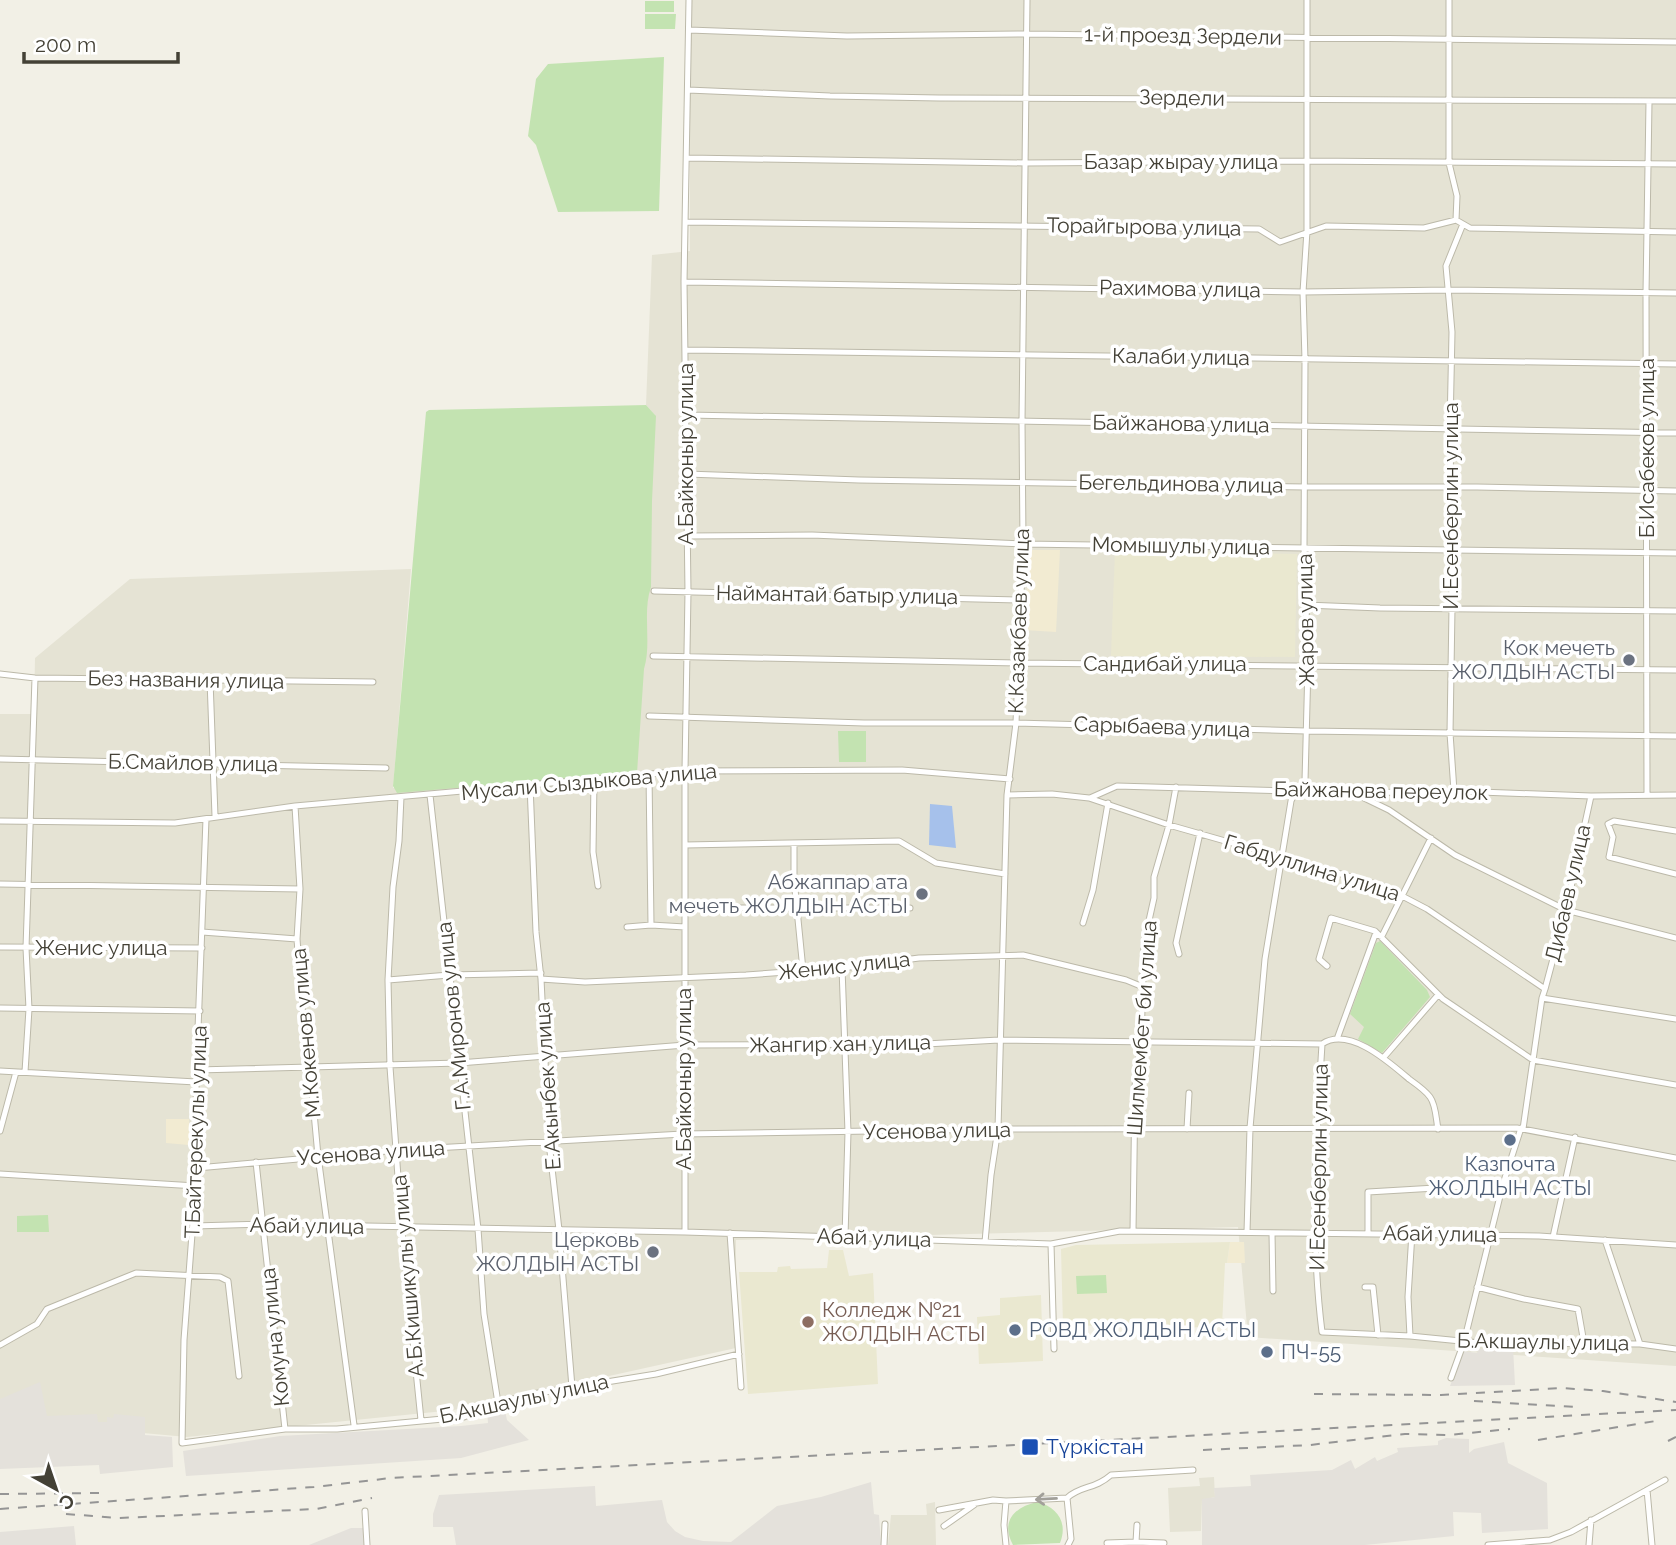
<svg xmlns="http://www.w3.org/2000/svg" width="1676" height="1545" viewBox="0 0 1676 1545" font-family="Raleway,sans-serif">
	<rect width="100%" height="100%" fill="#f2f0e6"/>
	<!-- residential -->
	<path fill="#e5e3d4" d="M690 0H1676V1366L1248 1337 1238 1227 736 1240V1348L454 1410 187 1437 0 1420V714H34L35 658 130 579 411 569 393 788 635 782 655 415 646 405 652 255 690 251Z
		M1214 1477 1215 1497 1202 1500 1201 1531 1170 1532 1168 1488 1200 1486 1199 1478Z
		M935 1502 936 1545H888L891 1515H927L926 1504Z"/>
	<!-- commercial -->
	<path fill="#f2ebd2" d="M1030 550H1060L1056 632 1024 630Z
		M166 1119H189V1145L166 1143Z
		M1230 1242H1244L1245 1263H1227Z"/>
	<!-- industrial -->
	<path fill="#e4e1db" d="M1488 1347H1513L1515 1385 1450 1386 1463 1351 1477 1353 1478 1350Z
		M40 1382 47 1416 97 1414 98 1422H107V1417L113 1418 114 1414 145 1417V1435L172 1437 173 1467 100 1474 99 1465 0 1469V1399Z
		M504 1407 507 1420 529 1440 461 1458 186 1476 183 1451 280 1436 461 1426 488 1423 487 1411Z
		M1446 1438 1469 1439V1453L1474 1449 1504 1442 1508 1463 1547 1483 1548 1529 1482 1533 1481 1513 1453 1512 1454 1536 1365 1545H1202V1499L1215 1497 1214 1488 1251 1486 1250 1475 1332 1470 1351 1460 1355 1469 1375 1457 1377 1461 1398 1452 1397 1448 1438 1445V1441Z
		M871 1482 874 1514 879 1515 881 1545H456L453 1527H433V1514L439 1495 595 1486 596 1506 662 1500 667 1522 675 1531 685 1537 703 1541 731 1542 777 1506 821 1497Z
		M74 1526 76 1545H0V1532Z
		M351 1528H363L364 1545H309Z"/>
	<!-- education -->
	<path fill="#eae8d0" d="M1115 550 1297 554 1295 657 1111 656Z
		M1230 1242 1227 1263H1225L1222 1326 1183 1328 1063 1325 1061 1249 1076 1245Z
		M829 1250H843L849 1276 873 1273 878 1384 748 1394 739 1272H777L778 1267 790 1266 791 1269 827 1268Z
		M1041 1295 1043 1361 979 1364 977 1317 1000 1315V1298Z"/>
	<!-- green -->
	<path fill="#c3e3b1" d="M645 1H674V12H645Z
		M645 14H676L675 29H645Z
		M664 57 659 211 558 212 536 145 528 136 536 79 548 64Z
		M646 405 656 416 652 501 651 587C642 613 652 642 644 669L637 773 397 793 393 786 426 412 429 410Z
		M838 731H866V762H839Z
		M1380 941 1427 990 1430 997 1382 1053 1358 1039 1364 1027 1350 1014 1376 943Z
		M48 1215 49 1232H17V1216Z
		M1106 1275 1107 1293 1077 1294 1076 1276Z
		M1037 1502C1058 1507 1068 1523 1060 1543L1013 1545C1000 1521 1015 1507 1037 1502Z"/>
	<!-- water -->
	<path fill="#a6c1eb" d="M930 804 952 806 956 848 929 845Z"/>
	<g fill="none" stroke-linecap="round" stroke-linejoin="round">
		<!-- minor casing -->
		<g stroke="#bcb9a9" stroke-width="7">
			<path id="minor" d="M1449 0V163L1457 196 1456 220
				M689 30 847 36 1026 34 1676 42
				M688 90 830 96 939 98 1676 101
				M687 158 1025 163 1306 161 1676 164
				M686 222 1259 229 1280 242 1326 226 1424 228 1456 220 1470 228 1676 232
				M684 282 1303 292 1450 290 1676 293
				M686 350 1676 364
				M687 415 1676 433
				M687 474 859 480 1306 487H1477L1676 491
				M687 536 812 535 1023 544 1676 553
				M654 591 1020 600
				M1306 605 1380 608 1676 611
				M653 656 1018 663 1676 670
				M0 674 35 678 373 682
				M210 680 215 816
				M649 716 864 723H1016L1306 731 1676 736
				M0 759 386 768
				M649 774 651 925
				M594 779 593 852 598 886
				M530 785 536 932 541 979 549 1142 559 1230 572 1387
				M1454 791 1450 733 1452 608 1450 427 1452 332 1446 266 1463 224
				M1356 794 1389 810 1455 855 1566 910 1676 938
				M1647 794 1646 293 1649 102
				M430 795 478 1229 484 1314 498 1403
				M1007 795 1052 794 1089 798 1169 825 1383 886 1427 909 1545 989 1542 998 1676 1019
				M401 797 399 841 393 887 388 980 390 1067 402 1232 421 1420
				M1090 798 1117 786 1353 793 1454 791 1591 796 1676 795
				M295 806 300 889 297 939 304 1032 310 1069 318 1156 354 1425
				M206 819 196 1082 197 1168 184 1340 182 1443 285 1429H337L464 1417 498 1403 532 1394 656 1374 739 1354
				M0 821 175 823 295 806 685 771 902 770 1010 779
				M1676 831 1614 821 1608 824 1613 837 1609 857 1676 874
				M794 844V879L803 970
				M685 845 899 841 936 863 1005 874
				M0 884 300 889
				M685 908H910
				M1083 923 1093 890 1108 803
				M627 927 651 925 685 927
				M202 932 297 939
				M0 947 202 948
				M1179 954 1176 943 1200 833
				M1327 966 1319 959 1331 918 1375 931 1443 999 1533 1060 1676 1085
				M842 968 848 1132 845 1237
				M541 979 585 982 746 975 842 968 919 958 1023 955 1126 980 1143 987
				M388 980 449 975 541 973
				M1545 989 1566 910 1591 796
				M0 1008 200 1011
				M1337 1039 1375 935 1382 936 1431 838
				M1322 1044C1316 1140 1310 1236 1322 1332L1410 1336 1481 1343 1640 1344 1676 1349
				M1384 1057 1438 995
				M197 1070 459 1063 685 1045 926 1044 999 1040 1322 1044C1349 1026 1389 1062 1409 1079 1416 1084 1425 1090 1430 1097 1436 1105 1436 1119 1438 1129
				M0 1071 196 1082
				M25 1072 29 1009 26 948 35 678
				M1187 1129 1189 1093
				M1523 1129 1542 998
				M0 1131 16 1072
				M256 1162 285 1429
				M197 1168 398 1150 683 1134 998 1129 1517 1128 1676 1158
				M0 1174 196 1186
				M194 1226 262 1224 685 1232 1051 1244 1120 1231 1539 1236 1676 1245
				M1133 1231 1135 1086 1141 1042 1144 943 1154 898V877L1169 825 1176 787
				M685 1232V771L688 592 684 282 689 0
				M1247 1232 1250 1128 1265 959 1291 801 1296 791 1305 781 1308 665 1304 548 1305 360 1303 292 1307 231V0
				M730 1233 741 1387
				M1272 1233 1273 1291
				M1368 1233V1192L1503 1184
				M1553 1237 1575 1137
				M1605 1240 1640 1344
				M985 1242 991 1175 998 1129 1007 795 1016 723 1023 544 1022 421 1027 0
				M1051 1244 1054 1349
				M1365 1287H1373L1378 1335
				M1477 1287 1524 1299 1578 1309 1584 1343
				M1410 1336 1408 1297 1412 1233
				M0 1345 37 1324 47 1309 136 1273 220 1277 228 1281 239 1376
				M1451 1378 1464 1342 1503 1184 1521 1128
				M1647 1490 1652 1545
				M1067 1498C1081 1485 1094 1490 1111 1475L1193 1470
				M939 1510 993 1500 1006 1501
				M365 1511 367 1545
				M944 1526 974 1505
				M1136 1542 1164 1543
				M1107 1543 1136 1542 1137 1525
				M884 1545 885 1524
				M1006 1545 1004 1525 1006 1501 1067 1498 1071 1539 1068 1545
				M1488 1545 1550 1540 1571 1532 1665 1480
				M1589 1545 1591 1520"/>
		</g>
		<!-- minor -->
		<use href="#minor" stroke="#fff" stroke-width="5"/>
		<!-- rail -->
		<path stroke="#959595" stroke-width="2" stroke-dasharray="9 9" stroke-linecap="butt" d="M1314 1394 1441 1395 1563 1388 1603 1391 1676 1402
			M1474 1401 1575 1407
			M1538 1440 1662 1420
			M1668 1441 1676 1437
			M1203 1450 1310 1445 1405 1434 1448 1435 1510 1429
			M0 1494 102 1493
			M0 1509 314 1487 391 1478 1676 1410
			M66 1514 119 1518 316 1509 372 1498"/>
	</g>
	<!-- one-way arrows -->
	<defs><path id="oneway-shaft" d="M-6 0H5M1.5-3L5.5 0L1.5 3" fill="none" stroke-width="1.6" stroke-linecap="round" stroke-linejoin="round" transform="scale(1.75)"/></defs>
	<use stroke="#a2a09a" href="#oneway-shaft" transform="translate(1046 1499) rotate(177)"/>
	<!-- markers -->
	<g fill="#6b7280" stroke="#fff" stroke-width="2.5">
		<circle cx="1629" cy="660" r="7"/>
		<circle cx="922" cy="894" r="7"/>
		<circle cx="653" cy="1252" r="7"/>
	</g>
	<g fill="#5c6f8a" stroke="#fff" stroke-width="2.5">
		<circle cx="1510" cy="1140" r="7"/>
		<circle cx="1015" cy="1330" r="7"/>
		<circle cx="1267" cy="1352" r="7"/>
	</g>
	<circle fill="#8d6e63" stroke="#fff" stroke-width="2.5" cx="808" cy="1322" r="7"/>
	<rect fill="#1a4fb4" stroke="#fff" stroke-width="2.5" x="1021" y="1438" width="18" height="18" rx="3.5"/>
	<g text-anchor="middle" stroke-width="7" stroke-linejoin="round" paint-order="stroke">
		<!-- street labels -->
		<g font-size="21" fill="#444136" stroke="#fff">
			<text transform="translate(1183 36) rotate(1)" y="7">1-й проезд Зердели</text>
			<text transform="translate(1182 98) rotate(1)" y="7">Зердели</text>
			<text x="1181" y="169">Базар жырау улица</text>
			<text transform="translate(1144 227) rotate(1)" y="7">Торайгырова улица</text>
			<text transform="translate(1180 289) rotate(1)" y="7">Рахимова улица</text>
			<text transform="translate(1181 357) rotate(1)" y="7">Калаби улица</text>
			<text transform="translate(1181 424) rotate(1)" y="7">Байжанова улица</text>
			<text transform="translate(1647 448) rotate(-90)" y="7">Б.Исабеков улица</text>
			<text transform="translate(686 454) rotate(-90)" y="7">А.Байконыр улица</text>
			<text transform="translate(1181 484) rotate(1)" y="7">Бегельдинова улица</text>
			<text transform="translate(1451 506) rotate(-90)" y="7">И.Есенберлин улица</text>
			<text transform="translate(1181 546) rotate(1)" y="7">Момышулы улица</text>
			<text transform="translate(837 595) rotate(1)" y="7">Наймантай батыр улица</text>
			<text transform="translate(1306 620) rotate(-91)" y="7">Жаров улица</text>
			<text transform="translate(1019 621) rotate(-88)" y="7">К.Казакбаев улица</text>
			<text x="1165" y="671">Сандибай улица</text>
			<text transform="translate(186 680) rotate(1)" y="7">Без названия улица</text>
			<text transform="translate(1162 727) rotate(2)" y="7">Сарыбаева улица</text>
			<text transform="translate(193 763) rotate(1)" y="7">Б.Смайлов улица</text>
			<text transform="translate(589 782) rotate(-5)" y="7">Мусали Сыздыкова улица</text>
			<text transform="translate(1381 791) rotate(1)" y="7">Байжанова переулок</text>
			<text transform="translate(1312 868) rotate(17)" y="7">Габдуллина улица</text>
			<text transform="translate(1568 893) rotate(-77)" y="7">Дибаев улица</text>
			<text x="101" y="955">Женис улица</text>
			<text transform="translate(844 966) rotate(-6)" y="7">Женис улица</text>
			<text transform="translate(454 1016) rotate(-96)" y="7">Г.А.Миронов улица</text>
			<text transform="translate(1142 1028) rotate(-86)" y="7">Шилмембет би улица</text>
			<text transform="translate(306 1033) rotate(-95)" y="7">М.Кокенов улица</text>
			<text transform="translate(840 1044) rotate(-1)" y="7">Жангир хан улица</text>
			<text transform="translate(684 1079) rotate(-90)" y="7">А.Байконыр улица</text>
			<text transform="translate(548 1086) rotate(-94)" y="7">Е.Акынбек улица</text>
			<text transform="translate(937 1131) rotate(-1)" y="7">Усенова улица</text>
			<text transform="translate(196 1132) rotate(-88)" y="7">Т.Байтерекулы улица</text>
			<text transform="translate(371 1153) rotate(-4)" y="7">Усенова улица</text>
			<text transform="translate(1319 1167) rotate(-89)" y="7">И.Есенберлин улица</text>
			<text transform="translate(307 1226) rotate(1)" y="7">Абай улица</text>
			<text transform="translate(1440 1234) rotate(1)" y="7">Абай улица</text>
			<text transform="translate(874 1238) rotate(2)" y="7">Абай улица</text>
			<text transform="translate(408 1276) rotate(-95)" y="7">А.Б.Кишикулы улица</text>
			<text transform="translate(275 1337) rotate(-96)" y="7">Комуна улица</text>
			<text transform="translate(1543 1342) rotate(1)" y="7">Б.Акшаулы улица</text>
			<text transform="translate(524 1399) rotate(-12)" y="7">Б.Акшаулы улица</text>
		</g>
		<!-- worship labels -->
		<g font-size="21" fill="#5b616d" stroke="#fff" text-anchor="end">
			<text x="1615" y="655">Кок мечеть<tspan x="1615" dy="24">ЖОЛДЫН АСТЫ</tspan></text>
			<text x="908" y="889">Абжаппар ата<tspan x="908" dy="24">мечеть ЖОЛДЫН АСТЫ</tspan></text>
			<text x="639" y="1247">Церковь<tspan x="639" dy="24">ЖОЛДЫН АСТЫ</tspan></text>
		</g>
		<!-- service labels -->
		<g font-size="21" fill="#4e5e75" stroke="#fff" text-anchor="start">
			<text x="1510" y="1171" text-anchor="middle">Казпочта<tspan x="1510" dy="24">ЖОЛДЫН АСТЫ</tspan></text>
			<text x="1029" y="1337">РОВД ЖОЛДЫН АСТЫ</text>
			<text x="1281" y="1359">ПЧ-55</text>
		</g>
		<!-- education labels -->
		<g font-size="21" fill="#785e54" stroke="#fff" text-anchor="start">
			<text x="822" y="1317">Колледж №21<tspan x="822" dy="24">ЖОЛДЫН АСТЫ</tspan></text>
		</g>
		<!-- transit labels -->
		<g font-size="21" fill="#164399" stroke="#fff" text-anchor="start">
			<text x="1046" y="1454">Түркістан</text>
		</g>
	</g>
	<!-- north arrow -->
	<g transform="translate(56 1489) rotate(140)" stroke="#ffffff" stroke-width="5" paint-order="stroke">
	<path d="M0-5L12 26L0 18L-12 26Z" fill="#444136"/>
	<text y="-10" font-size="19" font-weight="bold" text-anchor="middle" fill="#444136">С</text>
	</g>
	<!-- scale -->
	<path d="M24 52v10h154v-10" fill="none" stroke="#444136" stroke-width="3.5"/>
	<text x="35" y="52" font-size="21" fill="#444136" stroke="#ffffff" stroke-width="5" paint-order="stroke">200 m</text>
</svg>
